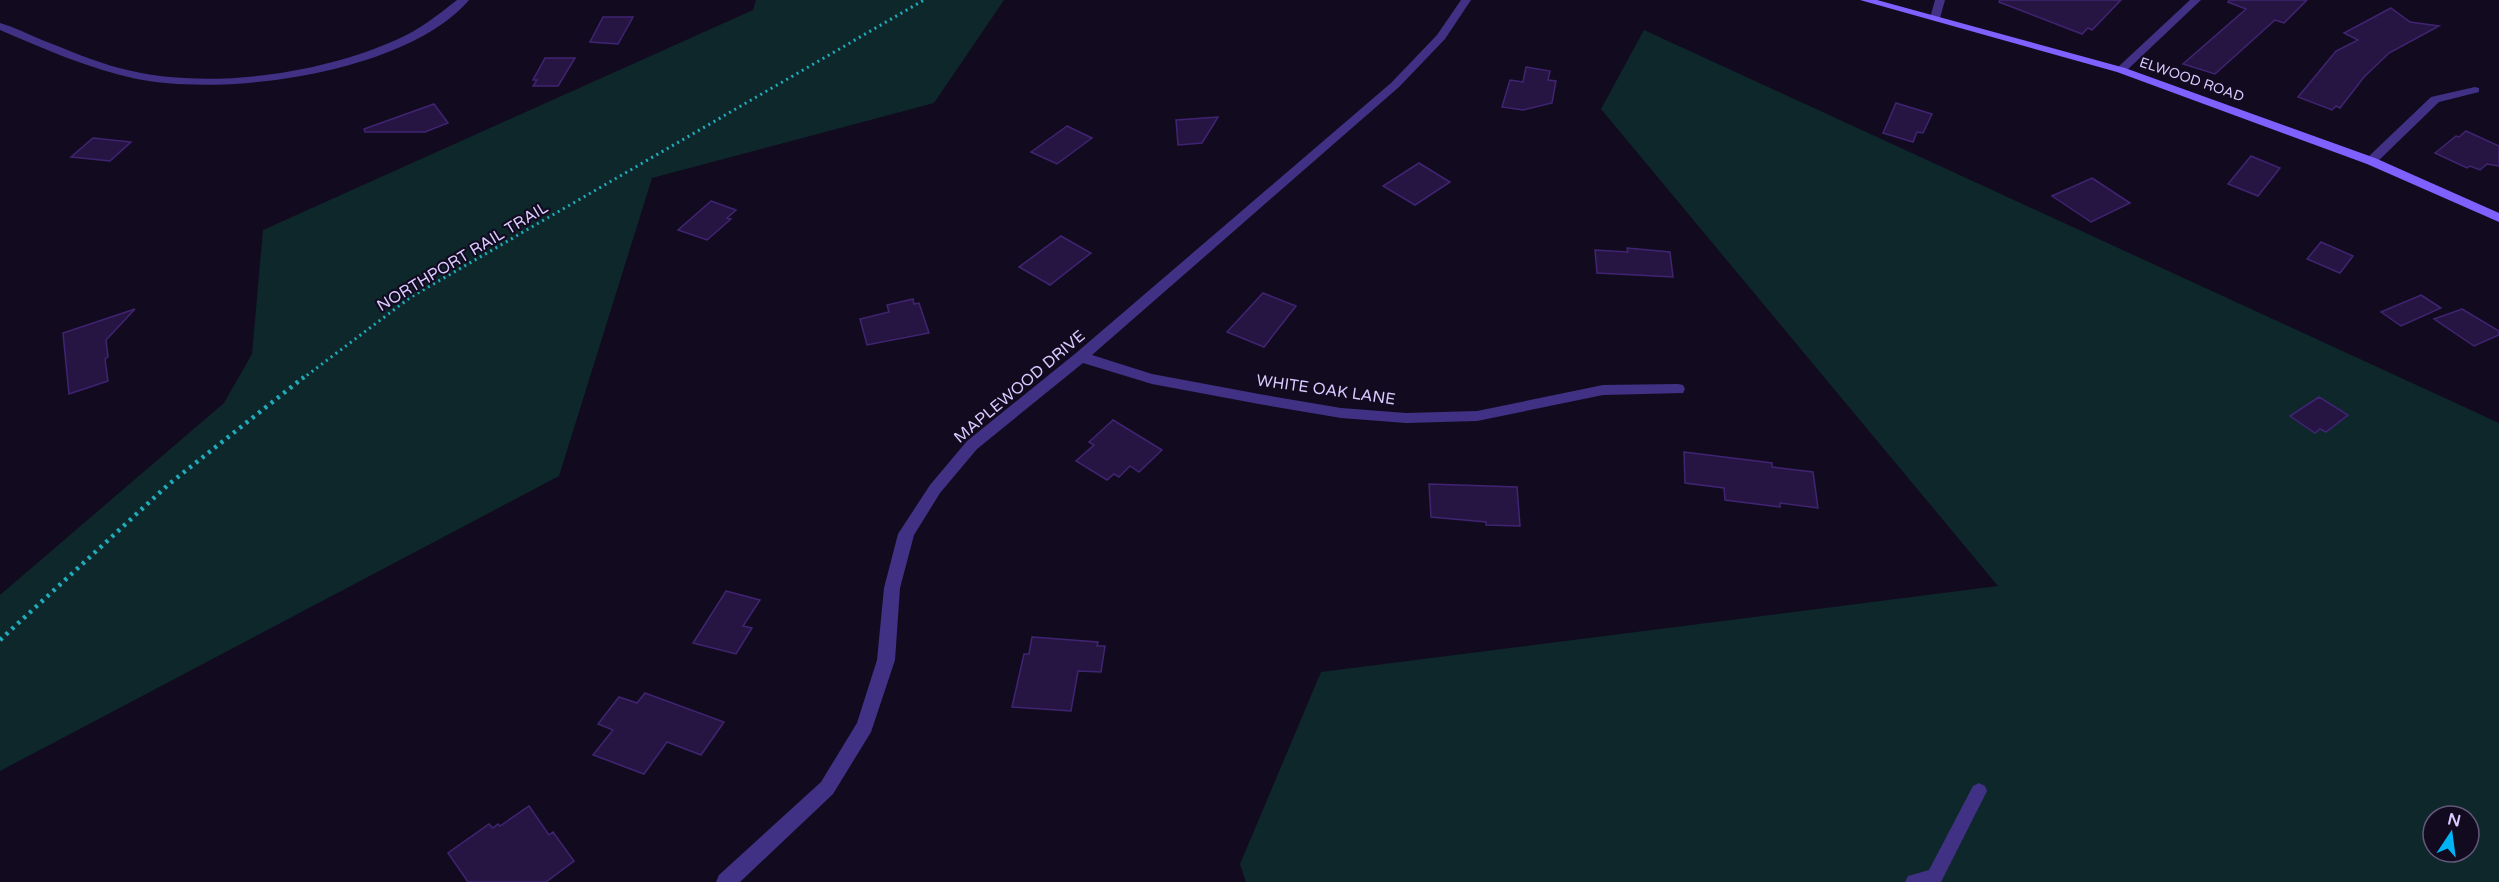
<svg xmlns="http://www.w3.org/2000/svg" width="2499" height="882" viewBox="0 0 2499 882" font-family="'Varela Round',sans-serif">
	<rect width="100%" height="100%" fill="#120b20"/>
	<!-- green -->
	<path fill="#0d272b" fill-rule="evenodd" d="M756 0H1004L934 103 652 178 559 476 0 771V595L224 403 252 354 263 230 753 10Z
		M1644 30 2499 423V882H1246L1240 864 1321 672 1998 586 1601 109ZM2433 816H2469V852H2433Z"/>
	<!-- building -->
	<path fill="#261543" stroke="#402472" stroke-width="1.5" d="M2000 0H2121L2092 30 2088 28 2082 34 1999 2Z
		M2229 0H2307L2284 23 2275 20 2215 74 2183 64 2246 9 2228 2Z
		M2391 8 2410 22 2439 26 2389 53 2364 77 2340 108 2336 106 2332 110 2298 97 2336 51 2358 40 2344 33Z
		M603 17H633L618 44 590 42Z
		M545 58H575L558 86H533L537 80H533Z
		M1526 67 1550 71 1548 80 1556 81 1552 103 1523 110 1502 107 1510 80 1523 82Z
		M1896 103 1932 114 1923 133 1917 132 1913 142 1883 133Z
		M434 104 448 123 425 132H365L364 129Z
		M1218 117 1202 143 1178 145 1176 120Z
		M1067 126 1092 138 1057 164 1031 152Z
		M2466 131 2499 146V166L2487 164 2480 170 2470 166 2467 168 2435 153 2456 136 2459 137Z
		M93 138 131 142 110 161 71 157Z
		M2251 156 2280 168 2258 196 2228 184Z
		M1419 163 1450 182 1415 205 1383 186Z
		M2092 178 2130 203 2091 222 2052 196Z
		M711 201 736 210 727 218 731 219 707 240 678 230Z
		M1061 236 1091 253 1050 285 1019 267Z
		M2321 242 2353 256 2340 273 2307 259Z
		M1627 248 1670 252 1673 277 1597 273 1595 250 1628 252Z
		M1263 293 1296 306 1264 347 1227 332Z
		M2421 295 2441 308 2401 326 2381 312Z
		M913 299 914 304 919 303 929 333 867 345 860 319 889 312 887 305Z
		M135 309 106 340 108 357 105 359 108 381 69 394 63 333Z
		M2462 309 2499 331V335L2474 346 2434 319Z
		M2319 397 2348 415 2326 432 2320 429 2315 433 2290 416Z
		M1113 420 1162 450 1139 472 1130 466 1119 477 1114 474 1107 480 1076 461 1094 445 1089 442Z
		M1684 452 1772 463V467L1813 472 1818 508 1780 503V507L1725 500 1724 488 1685 483Z
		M1429 484 1517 487 1520 526 1486 525V522L1431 517Z
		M726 591 760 600 743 626 752 628 736 654 693 643Z
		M1032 637 1098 642 1097 646H1105L1101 672 1078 671 1071 711 1012 707 1024 654H1029Z
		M645 693 724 722 701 755 667 742 644 774 593 755 613 730 598 724 619 697 637 703Z
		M529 806 549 835 553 832 574 861 546 882H468L448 853 489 824 493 828 498 824 500 826Z"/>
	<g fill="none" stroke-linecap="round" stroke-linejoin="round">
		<!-- path-far1 -->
		<path stroke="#21acbc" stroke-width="3" stroke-dasharray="2 4" stroke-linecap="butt" d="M302 379 411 297 924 0"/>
		<!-- path -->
		<path stroke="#21acbc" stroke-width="4.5" stroke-dasharray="3 5" stroke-linecap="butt" d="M0 640 169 484 304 377"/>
		<!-- lane -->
		<path fill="#413184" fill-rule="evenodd" d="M1979 783 1985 786 1987 791 1941 882H1905L1908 876 1929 870 1973 786Z"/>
		<!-- street -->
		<path fill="#413184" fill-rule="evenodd" d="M457 0H469C406 73 228 97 137 79 89 69 45 49 0 30V23C14 27 28 34 42 40 68 50 93 61 119 68 204 91 317 75 396 40 419 30 438 15 457 0Z
			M1461 0H1471L1445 39 1399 87 1092 355 1152 374 1259 394 1341 408 1406 413 1477 411 1603 385 1678 384 1683 385 1685 389 1683 393 1603 395 1477 421 1406 423 1341 418 1259 404 1152 384 1083 363 977 449 940 493 914 535 900 588 895 660 871 732 833 794 740 882H716L719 875 821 782 857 723 877 660 884 588 898 534 930 485 967 441 1076 353 1391 83 1437 35Z
			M1935 0H1945L1940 18 1935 21 1930 18Z
			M2190 0H2201L2125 72H2117V68Z
			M2475 87 2479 88V92L2439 102 2375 164H2367L2365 161 2367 158 2431 97Z"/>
		<!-- secondary -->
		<path fill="#7e61ff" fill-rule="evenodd" d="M1860 0H1877L2125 68 2375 158 2499 213V222L2367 164 2117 72Z"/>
	</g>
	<g text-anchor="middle" stroke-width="4.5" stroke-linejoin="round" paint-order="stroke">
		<!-- far-street labels -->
		<g font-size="14" fill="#d9caff" stroke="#120b20">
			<text transform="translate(2192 79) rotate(19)" y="5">ELWOOD ROAD</text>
		</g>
		<!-- street labels -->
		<g font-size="16" fill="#d9caff" stroke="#120b20">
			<text transform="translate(462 256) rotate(-31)" y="6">NORTHPORT RAIL TRAIL</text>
			<text transform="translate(1019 386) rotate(-40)" y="6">MAPLEWOOD DRIVE</text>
			<text transform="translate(1326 389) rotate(8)" y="6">WHITE OAK LANE</text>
		</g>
	</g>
	<!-- north arrow -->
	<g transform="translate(2451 834) rotate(13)"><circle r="28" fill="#120b20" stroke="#625779" stroke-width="1.5"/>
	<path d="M0-4.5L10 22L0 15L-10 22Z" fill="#00b5f5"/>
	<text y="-9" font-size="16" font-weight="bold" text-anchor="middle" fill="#d9caff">N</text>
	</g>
</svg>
